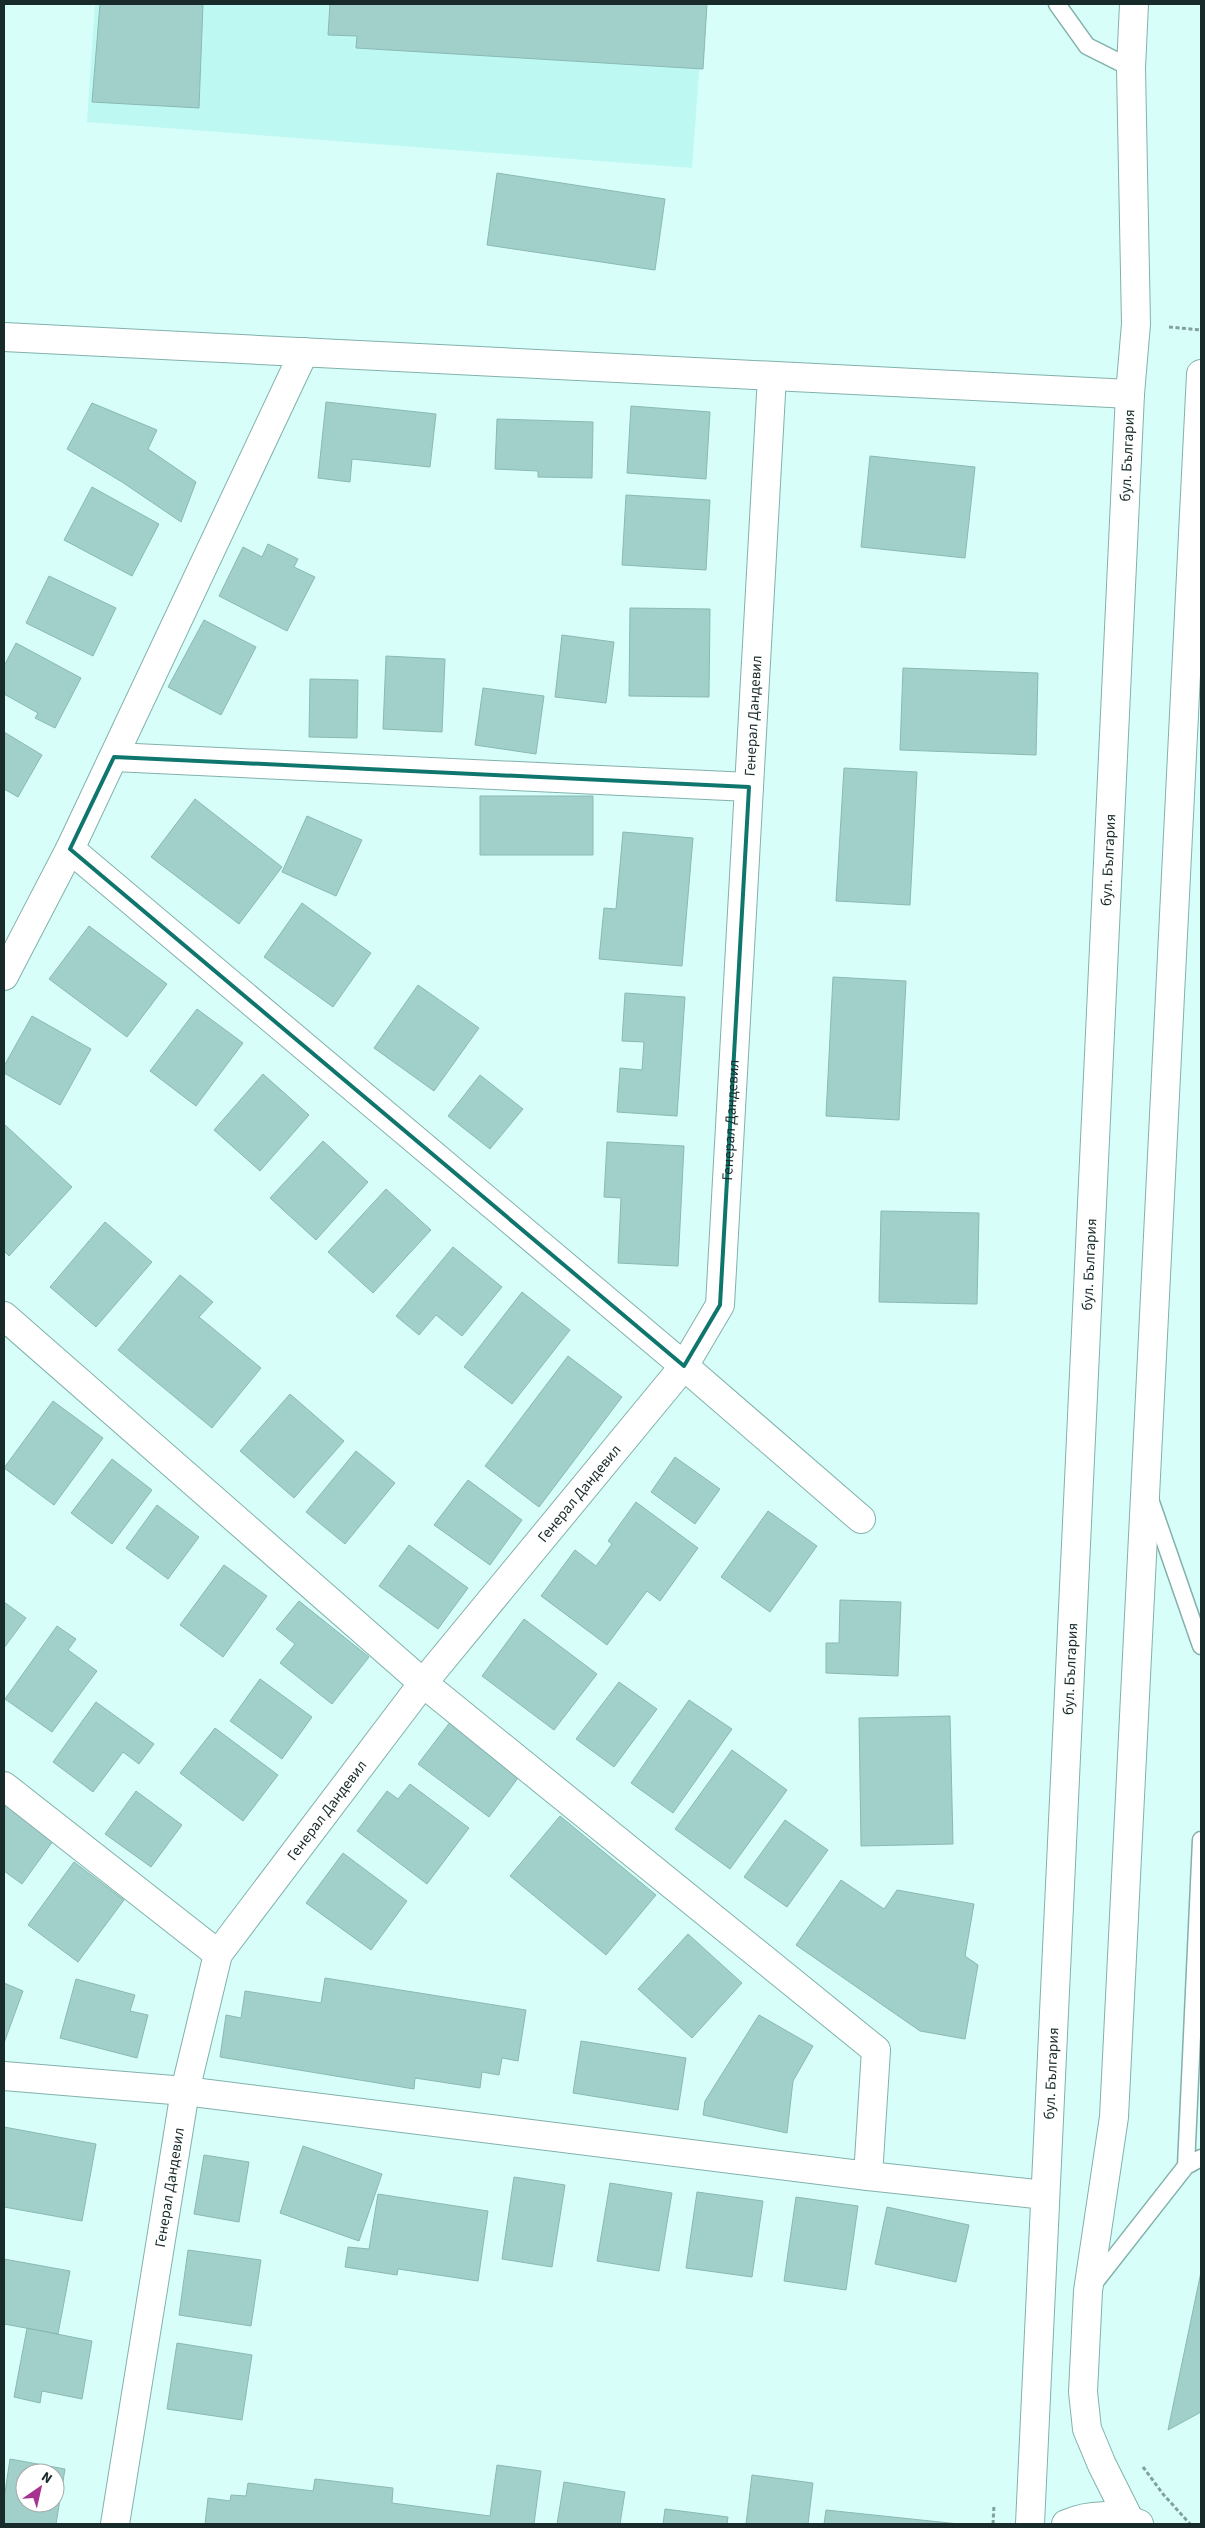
<svg xmlns="http://www.w3.org/2000/svg" width="1205" height="2528" viewBox="0 0 1205 2528" font-family="'Source Sans 3',sans-serif">
	<rect width="100%" height="100%" fill="#d7fef9"/>
	<!-- built -->
	<path fill="#bef8f2" d="M95 4H704L692 168 87 122Z"/>
	<!-- building -->
	<path fill="#a1d0cb" stroke="#8ab9b4" fill-rule="evenodd" d="M100 4H203L199 108 92 102Z
		M330 4H707L703 69 356 48 357 36 328 35Z
		M497 173 665 199 655 270 487 245Z
		M326 402 436 414 430 467 352 459 350 482 318 478Z
		M92 403 157 430 148 449 196 482 181 522 122 482 67 449Z
		M631 406 710 412 706 479 627 473Z
		M497 419 593 422 592 478 538 477V471L495 469Z
		M870 456 975 467 965 558 861 547Z
		M92 487 159 524 132 576 64 540Z
		M626 495 710 500 706 570 622 565Z
		M268 544 298 559 294 567 315 577 287 631 219 596 243 547 262 557Z
		M49 576 116 608 93 656 26 623Z
		M630 608 710 609 709 697 629 696Z
		M204 620 256 647 221 715 168 687Z
		M562 635 614 642 606 703 555 697Z
		M16 643 81 678 55 728 35 718 38 713 4 694V666Z
		M386 656 445 659 442 732 383 729Z
		M903 668 1038 673 1036 755 900 750Z
		M310 679 358 680 357 738 309 737Z
		M483 688 544 696 536 754 475 745Z
		M4 732 42 755 18 797 4 789Z
		M844 768 917 772 910 905 836 901Z
		M480 796H593V855H480Z
		M195 799 282 867 239 924 151 857Z
		M307 816 362 840 336 896 282 872Z
		M623 832 693 838 682 966 599 959 604 908 616 909Z
		M302 903 371 953 333 1007 264 957Z
		M89 926 167 984 127 1037 49 979Z
		M833 977 906 981 899 1120 826 1116Z
		M418 985 479 1028 434 1091 374 1048Z
		M625 993 685 997 677 1116 617 1112 620 1068 642 1070 644 1042 622 1041Z
		M197 1009 243 1043 196 1106 150 1071Z
		M32 1016 91 1049 60 1105 4 1073V1066Z
		M263 1074 309 1115 260 1171 214 1130Z
		M480 1075 523 1109 490 1149 448 1116Z
		M4 1124 72 1187 9 1256 4 1251Z
		M323 1141 368 1182 316 1240 270 1198Z
		M607 1142 684 1146 678 1266 618 1263 621 1198 604 1197Z
		M386 1189 431 1230 373 1293 328 1252Z
		M881 1211 979 1213 977 1304 879 1302Z
		M105 1222 152 1262 96 1327 50 1287Z
		M453 1247 502 1287 462 1336 436 1315 419 1335 396 1316Z
		M180 1275 213 1302 199 1317 261 1368 212 1428 118 1350Z
		M522 1292 570 1330 512 1404 464 1367Z
		M568 1356 622 1397 539 1507 485 1466Z
		M290 1394 344 1441 294 1498 240 1451Z
		M53 1401 103 1438 54 1505 4 1468Z
		M356 1451 395 1483 345 1544 306 1512Z
		M675 1457 720 1489 695 1524 651 1492Z
		M112 1459 152 1490 112 1544 71 1513Z
		M468 1480 522 1520 490 1565 434 1525Z
		M636 1502 698 1548 660 1601 647 1591 607 1645 541 1596 575 1550 596 1566 612 1544 608 1541Z
		M157 1505 199 1537 168 1579 126 1548Z
		M768 1511 817 1546 770 1612 721 1577Z
		M409 1545 468 1588 438 1629 379 1586Z
		M224 1565 267 1596 223 1657 180 1625Z
		M840 1600 901 1602 898 1676 826 1673V1643H839Z
		M299 1601 369 1657 332 1704 280 1663 295 1644 276 1629Z
		M4 1602 26 1618 4 1648Z
		M524 1619 597 1674 554 1730 482 1676Z
		M57 1626 76 1639 68 1650 97 1671 52 1732 5 1699Z
		M260 1679 312 1717 282 1759 230 1721Z
		M619 1682 657 1709 614 1767 576 1739Z
		M689 1700 732 1729 673 1813 631 1783Z
		M96 1702 154 1744 139 1764 123 1752 93 1792 53 1762Z
		M950 1716 953 1844 861 1846 859 1718Z
		M451 1721 521 1774 489 1817 418 1764Z
		M215 1728 278 1775 243 1821 180 1773Z
		M732 1750 787 1790 730 1869 675 1829Z
		M410 1784 469 1828 427 1884 357 1831 387 1791 398 1799Z
		M136 1791 182 1825 151 1867 105 1834Z
		M4 1800 56 1837 22 1884 4 1871Z
		M560 1816 656 1895 606 1955 510 1876Z
		M785 1820 828 1850 787 1907 744 1877Z
		M343 1853 407 1901 371 1950 306 1903Z
		M74 1862 124 1900 78 1962 28 1925Z
		M841 1880 884 1909 897 1890 974 1904 965 1956 978 1965 965 2039 920 2031 796 1945Z
		M688 1934 742 1983 692 2038 638 1989Z
		M325 1978 526 2010 518 2061 502 2058 499 2075 482 2072 480 2088 415 2078 414 2089 220 2057 226 2015 241 2018 245 1991 321 2003Z
		M76 1979 135 1995 130 2011 148 2015 137 2058 60 2038Z
		M4 1983 23 1991 4 2043Z
		M759 2015 813 2046 793 2081 787 2133 703 2115 705 2101Z
		M581 2041 686 2058 678 2110 573 2093Z
		M4 2127 96 2144 82 2221 4 2207Z
		M303 2146 382 2174 359 2241 280 2213Z
		M204 2155 249 2162 239 2222 194 2214Z
		M514 2177 565 2185 552 2267 502 2259Z
		M610 2183 672 2193 659 2271 597 2261Z
		M697 2192 763 2201 752 2277 686 2268Z
		M378 2194 488 2211 478 2281 398 2269 397 2275 345 2267 348 2247 369 2249Z
		M796 2197 858 2206 846 2290 784 2281Z
		M887 2207 969 2225 956 2282 875 2264Z
		M188 2250 261 2260 251 2326 179 2315Z
		M4 2259 70 2271 58 2334 4 2324Z
		M1201 2272V2412L1168 2430Z
		M27 2328 92 2341 82 2399 42 2391 40 2403 14 2397Z
		M177 2343 252 2355 242 2420 167 2409Z
		M10 2459 65 2469 56 2524H4V2499ZM25 2473H55V2503H25Z
		M497 2465 541 2471 534 2524H205L208 2498 230 2501 231 2495 246 2496 248 2483 313 2491 315 2479 393 2488 392 2503 490 2516Z
		M752 2475 813 2483 808 2524H746Z
		M564 2482 625 2492 620 2524H557Z
		M665 2509 728 2517 727 2524H663Z
		M826 2510 959 2524H824Z"/>
	<g fill="none" stroke-linecap="round" stroke-linejoin="round">
		<!-- service casing -->
		<g stroke="#82b1ac" stroke-width="19">
			<path id="service" d="M1057 4 1087 46 1131 68
				M1151 1502 1201 1646
				M1186 2166 1201 1840
				M1092 2286 1186 2166 1201 2158"/>
		</g>
		<!-- minor casing -->
		<g stroke="#82b1ac" stroke-width="30">
			<g id="minor">
				<path d="M4 337 1130 394"/>
				<path d="M114 757 749 787"/>
				<path d="M70 849 684 1366 861 1519"/>
				<path d="M4 976 70 849 304 352"/>
				<path d="M4 1316 423 1683 876 2050 868 2176"/>
				<path d="M4 1786 218 1954"/>
				<path d="M4 2076 185 2091 868 2176 1045 2195"/>
				<path id="s1" d="M115 2524 185 2091 218 1954 423 1683 684 1366 720 1305 772 376"/>
			</g>
		</g>
		<!-- secondary casing -->
		<g stroke="#82b1ac" stroke-width="30">
			<g id="secondary">
				<path d="M1129 2519 1102 2465 1087 2429 1083 2392 1088 2291 1114 2117 1201 374"/>
				<path id="s2" d="M1030 2524 1130 394 1136 324 1131 68 1134 4"/>
				<path d="M1066 2524C1089 2514 1116 2513 1139 2524"/>
			</g>
		</g>
		<!-- path -->
		<path stroke="#82a09d" stroke-width="3" stroke-dasharray="4 2.5" stroke-linecap="butt" d="M1169 327 1201 330
			M1143 2467 1163 2494 1190 2524
			M993 2524 994 2505"/>
		<!-- service -->
		<use href="#service" stroke="#fff" stroke-width="16"/>
		<!-- minor -->
		<use href="#minor" stroke="#fff" stroke-width="28"/>
		<!-- secondary -->
		<use href="#secondary" stroke="#fff" stroke-width="28"/>
	</g>
	<!-- marked area -->
	<path fill="none" stroke="#0f766e" stroke-width="4" stroke-linejoin="round" d="M114 757 749 787 720 1305 684 1366 70 849Z"/>
	<g text-anchor="middle" stroke-width="4.5" stroke-linejoin="round" paint-order="stroke">
		<!-- street labels -->
		<g font-size="15" fill="#182a29" stroke="#fff">
			<text dy="5" stroke="none"><textPath href="#s2" startOffset="2071">бул. България</textPath></text>
			<text dy="5" stroke="none"><textPath href="#s1" startOffset="1991">Генерал Дандевил</textPath></text>
			<text dy="5" stroke="none"><textPath href="#s2" startOffset="1666">бул. България</textPath></text>
			<text dy="5" stroke="none"><textPath href="#s1" startOffset="1586">Генерал Дандевил</textPath></text>
			<text dy="5" stroke="none"><textPath href="#s2" startOffset="1261">бул. България</textPath></text>
			<text dy="5" stroke="none"><textPath href="#s1" startOffset="1165">Генерал Дандевил</textPath></text>
			<text dy="5" stroke="none"><textPath href="#s2" startOffset="856">бул. България</textPath></text>
			<text dy="5" stroke="none"><textPath href="#s1" startOffset="760">Генерал Дандевил</textPath></text>
			<text dy="5" stroke="none"><textPath href="#s2" startOffset="451">бул. България</textPath></text>
			<text dy="5" stroke="none"><textPath href="#s1" startOffset="341">Генерал Дандевил</textPath></text>
		</g>
	</g>
	<!-- border -->
	<rect width="1205" height="2528" fill="none" stroke="#182a29" stroke-width="10"/>
	<!-- north arrow -->
	<g transform="translate(40 2488) rotate(34)"><circle r="24" fill="#ffffff" stroke="#a3aaa9"/>
	<path d="M0-4L9 19L0 12L-9 19Z" fill="#a6338d"/>
	<text y="-8" font-size="14" font-weight="bold" text-anchor="middle" fill="#182a29">N</text>
	</g>
</svg>
